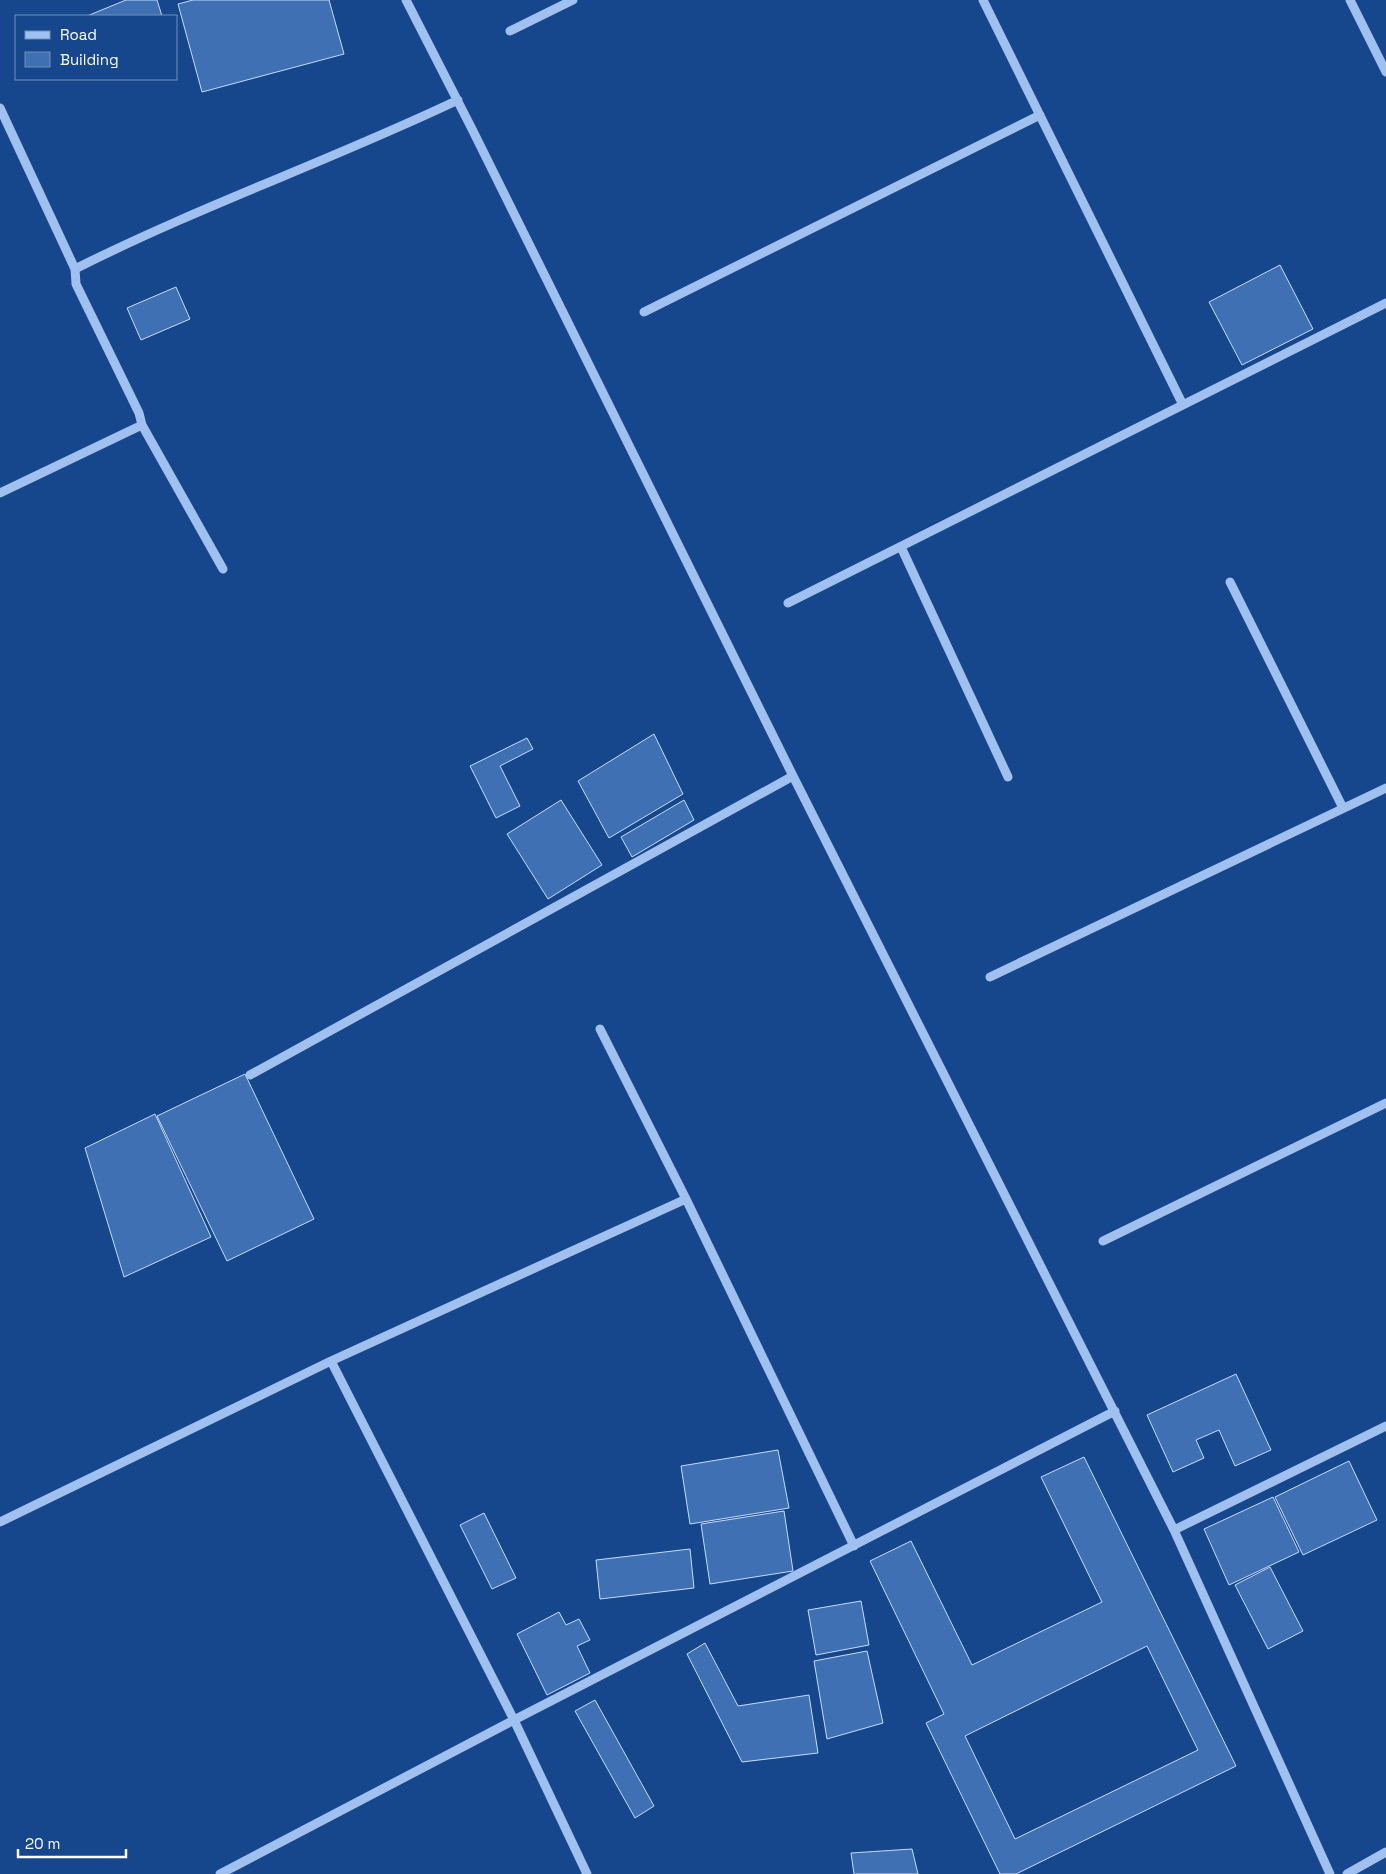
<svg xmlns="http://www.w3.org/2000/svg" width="1386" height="1874" viewBox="0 0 1386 1874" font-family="'Space Grotesk',sans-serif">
	<rect width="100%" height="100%" fill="#16468b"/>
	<!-- building -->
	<path fill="#3f70b4" stroke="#c6dcfb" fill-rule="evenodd" d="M126 0H157L162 16H87Z
		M193 0H329L344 54 202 92 178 4Z
		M1280 265 1313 329 1242 365 1209 302Z
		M176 287 190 319 141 340 127 308Z
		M654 734 683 794 609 838 578 781Z
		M527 738 533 749 500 766 520 806 496 818 470 766Z
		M561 800 602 865 548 899 507 834Z
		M684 800 694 820 632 857 621 837Z
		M245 1074 314 1219 227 1261 157 1116Z
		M155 1114 211 1237 124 1277 85 1148Z
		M1236 1374 1271 1450 1235 1466 1219 1430 1196 1440 1204 1458 1173 1472 1147 1415Z
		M778 1450 789 1508 690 1524 681 1466Z
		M1084 1457 1236 1766 1016 1874H1000L926 1723 944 1714 870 1561 911 1541 972 1665 1102 1602 1041 1477ZM1147 1646 1198 1750 1015 1839 965 1736Z
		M1349 1461 1377 1520 1303 1555 1275 1497Z
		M1273 1497 1299 1552 1229 1585 1204 1529Z
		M784 1511 793 1571 710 1584 701 1524Z
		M484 1513 516 1578 492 1589 460 1525Z
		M690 1549 694 1588 600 1599 596 1560Z
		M1270 1567 1303 1631 1268 1649 1235 1585Z
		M861 1601 869 1645 816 1655 808 1610Z
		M559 1612 566 1625 579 1619 590 1640 577 1646 590 1673 547 1695 517 1634Z
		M705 1643 738 1706 809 1695 818 1753 742 1762 687 1654Z
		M867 1651 883 1723 827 1739 814 1661Z
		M595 1700 654 1806 635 1818 575 1711Z
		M912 1849 918 1874H854L851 1853Z"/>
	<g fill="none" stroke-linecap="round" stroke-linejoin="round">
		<!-- minor -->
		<path stroke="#a0c1ef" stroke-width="9" d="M406 0 472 129 793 776 1174 1530 1330 1874
			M983 0 1183 405
			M1350 0 1386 72
			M510 31 573 0
			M0 108 75 269
			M644 312 1040 115
			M142 425 223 569
			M0 493 142 425 139 413 76 284 75 269C200 206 332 160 458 100
			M901 547 1008 777
			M1230 582 1343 808
			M788 603 1386 303
			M990 977 1386 788
			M600 1029 686 1199 854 1546
			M250 1075 793 776
			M1103 1241 1386 1103
			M331 1361 514 1720 587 1874
			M0 1522 331 1361 686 1199
			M1174 1530 1386 1426
			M220 1874 514 1720 1115 1411
			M1347 1874 1386 1852"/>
	</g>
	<!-- legend -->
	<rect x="15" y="15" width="162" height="65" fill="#16468b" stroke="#7390b9"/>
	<rect x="25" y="31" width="25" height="8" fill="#a0c1ef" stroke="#7390b9"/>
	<text x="60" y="40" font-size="15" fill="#ffffff">Road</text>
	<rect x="25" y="52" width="25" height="15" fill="#3f70b4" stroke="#7390b9"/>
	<text x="60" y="65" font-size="15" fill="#ffffff">Building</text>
	<!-- scale -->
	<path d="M18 1849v8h108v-8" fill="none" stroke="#ffffff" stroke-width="2.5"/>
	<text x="25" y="1849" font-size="15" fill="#ffffff" stroke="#16468b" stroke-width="4" paint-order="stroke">20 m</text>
</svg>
